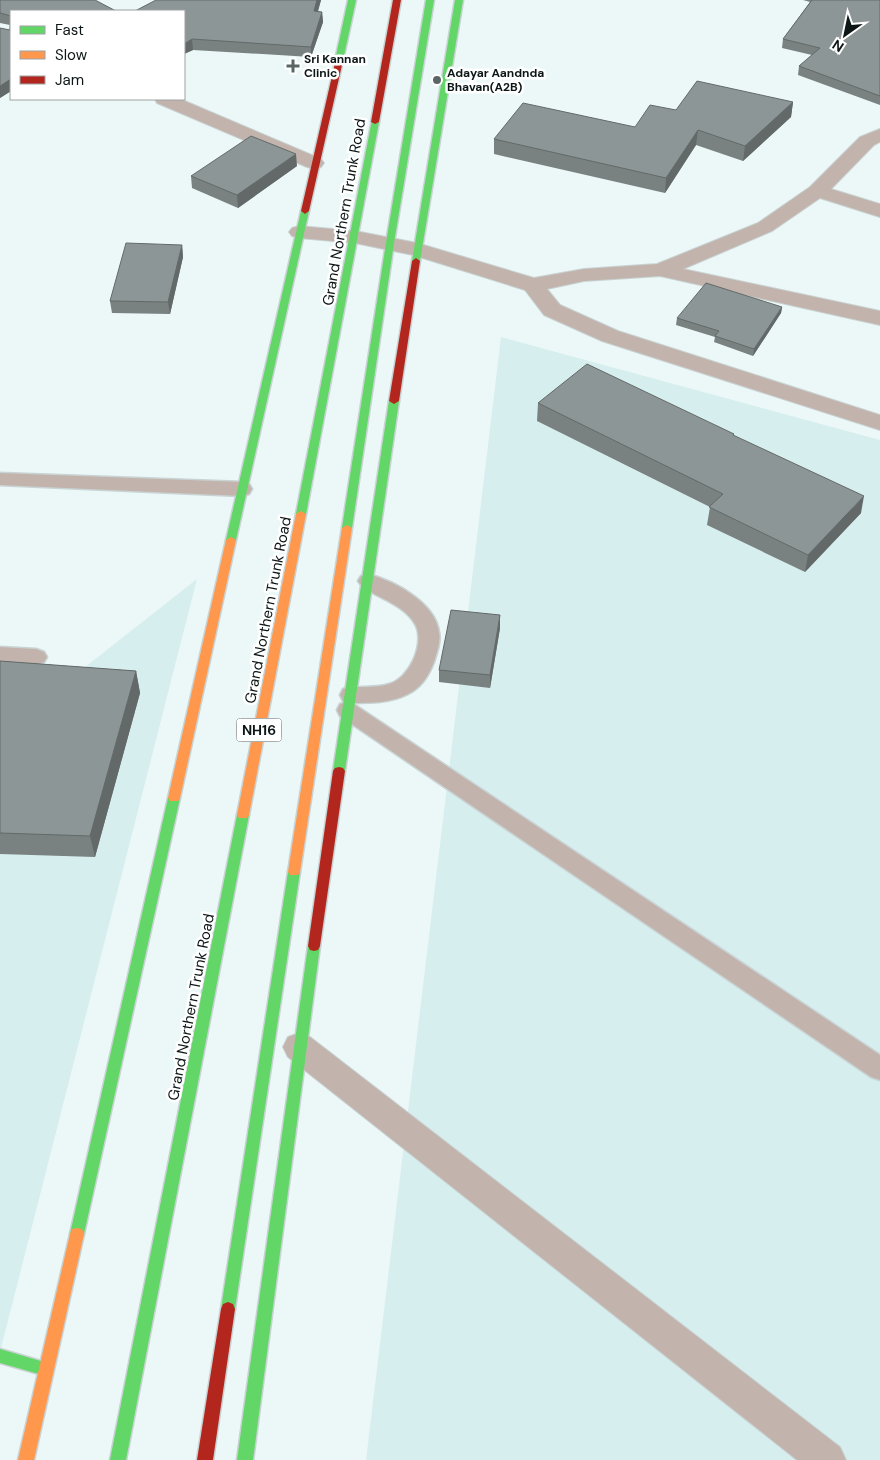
<svg xmlns="http://www.w3.org/2000/svg" width="880" height="1460" font-family="'DM Sans',sans-serif">
  <style>
    .built { fill: #d7eeee }
    .lines { fill: none; stroke-linecap: round; stroke-linejoin: round }
    .lane-casing { stroke: #c9d3d3; stroke-width: 3 }
    .street-casing { stroke: #c9d3d3; stroke-width: 2 }
    .fast-casing { stroke: #c9d3d3; stroke-width: 3 }
    .slow-casing { stroke: #c9d3d3; stroke-width: 3 }
    .jam-casing { stroke: #c9d3d3; stroke-width: 3 }
    .lane { fill: #c2b4ad; fill-rule: evenodd }
    .street { fill: #c2b4ad; fill-rule: evenodd }
    .fast { fill: #63d668; fill-rule: evenodd }
    .slow { fill: #ff974d; fill-rule: evenodd }
    .jam { fill: #b3261e; fill-rule: evenodd }
    .wall { fill: #798181 }
    .shaded-wall { fill: #636969 }
    .building { fill: #8d9696; stroke: #636969 }
    .poi-dot { fill: #5b6565; stroke: #fff; stroke-width: 2 }
    .labels { text-anchor: middle; stroke-width: 5; stroke-linejoin: round; paint-order: stroke }
    .far-poi-label { font-size: 12px; font-weight: bold; fill: #0d1616; stroke: #fff; text-anchor: start }
    .shield { fill: #fff; stroke: #565c5c; stroke-width: 1 }
    .shield-label { font-size: 14px; font-weight: bold; fill: #0d1616 }
    .street-label { font-size: 15px; fill: #0d1616; stroke: #fff }
  </style>
  <rect width="100%" height="100%" fill="#ecf8f8"/>
  <g class="built">
    <polygon points="501,337 880,440 880,1460 366,1460"/>
    <polygon points="197,579 0,1352 0,734"/>
  </g>
  <g class="lines">
    <g class="lane-casing">
      <g id="lane">
        <polygon points="0,473 242,482 249,484 252,489 249,494 242,496 0,485"/>
        <path d="M368,574c26,7 67,28 71,58 2,10 -2,20 -5,30 -5,13 -13,26 -26,32 -17,9 -37,9 -56,9l528,352v25l-9,-3 -531,-361 -3,-6 3,-6 7,-2 -4,-1 -3,-6 3,-6c15,-4 31,0 46,-5 20,-5 37,-41 26,-60 -13,-23 -48,-28 -57,-43l3,-5z"/>
        <polygon points="0,647 36,649 44,652 47,657 44,662 36,665 0,663"/>
      </g>
    </g>
    <g class="street-casing">
      <g id="street">
        <polygon points="155,99 180,99 321,159 324,163 321,167 314,169 307,167 157,103"/>
        <polygon points="880,129 880,142 874,145 831,189 880,204 880,217 820,198 772,231 683,269 880,311 880,325 660,276 584,281 547,289 560,305 618,331 880,415 880,430 602,341 544,315 525,290 413,255 355,243 299,238 292,236 289,232 292,228 299,226 355,231 417,243 534,278 584,269 657,264 758,223 810,187 860,137"/>
        <polygon points="299,1033 310,1037 840,1447 846,1460 797,1460 288,1057 283,1047 288,1037"/>
      </g>
    </g>
    <g class="fast-casing">
      <g id="fast">
        <polygon points="348,0 356,0 342,65 338,67 334,65"/>
        <polygon points="426,0 434,0 394,243 352,528 347,531 342,528 386,243"/>
        <polygon points="455,0 463,0 420,261 416,264 412,261"/>
        <polygon points="372,120 379,122 306,514 301,517 296,514"/>
        <polygon points="305,208 309,211 236,540 231,543 226,540 301,211"/>
        <polygon points="394,398 399,401 345,771 343,774 335,774 333,771 389,401"/>
        <polygon points="174,794 178,795 180,798 84,1234 82,1239 77,1240 72,1239 70,1234 168,798 170,795"/>
        <polygon points="243,810 247,812 249,815 126,1460 110,1460 237,815 239,812"/>
        <polygon points="294,867 298,869 300,872 235,1309 233,1314 228,1316 223,1314 221,1309 288,872 290,869"/>
        <polygon points="314,941 318,942 320,946 253,1460 237,1460 308,946 310,942"/>
        <polygon points="0,1349 51,1364 53,1369 51,1374 46,1376 0,1363"/>
      </g>
    </g>
    <g class="slow-casing">
      <g id="slow">
        <polygon points="301,511 306,514 249,815 247,818 239,818 237,815 296,514"/>
        <polygon points="347,525 352,528 300,872 298,875 290,875 288,872 342,528"/>
        <polygon points="231,537 236,540 180,798 178,801 170,801 168,798 226,540"/>
        <polygon points="77,1228 82,1229 84,1234 34,1460 18,1460 70,1234 72,1229"/>
      </g>
    </g>
    <g class="jam-casing">
      <g id="jam">
        <polygon points="393,0 401,0 379,122 375,124 371,122"/>
        <polygon points="335,63 342,65 309,211 305,214 301,211"/>
        <polygon points="416,258 420,261 399,401 394,404 389,401 412,261"/>
        <polygon points="339,767 343,768 345,771 320,946 318,950 314,951 310,950 308,946 333,771 335,768"/>
        <polygon points="228,1302 233,1304 235,1309 213,1460 197,1460 221,1309 223,1304"/>
      </g>
    </g>
    <use href="#lane" class="lane"/>
    <use href="#street" class="street"/>
    <use href="#fast" class="fast"/>
    <use href="#slow" class="slow"/>
    <use href="#jam" class="jam"/>
  </g>
  <g class="wall">
    <polygon points="0,0 11,11 11,91 0,98 10,25 0,23"/>
    <polygon points="156,0 321,0 318,12 322,12 323,22 311,57 193,50 184,54 184,11"/>
    <polygon points="803,0 880,0 880,105 798,75 799,66 812,55 782,48 783,39 810,2"/>
    <polygon points="793,102 791,117 743,161 696,145 665,193 494,154 494,139 635,127 676,110"/>
    <polygon points="297,166 238,208 192,188 191,176"/>
    <polygon points="182,245 183,257 170,314 112,313 110,301"/>
    <polygon points="782,307 781,313 753,356 714,342 715,337 676,325 677,318"/>
    <polygon points="538,403 734,434 733,435 861,513 805,572 707,525 710,507 537,421"/>
    <polygon points="500,615 500,628 490,688 439,682 439,670"/>
    <polygon points="0,661 136,671 140,693 95,857 0,854"/>
  </g>
  <g class="shaded-wall">
    <polygon points="317,0 321,0 314,22 314,11"/>
    <polygon points="322,12 323,22 311,57 311,47"/>
    <polygon points="192,39 193,50 184,54 184,44"/>
    <polygon points="11,79 11,91 0,98 0,86"/>
    <polygon points="793,102 791,117 743,161 745,146"/>
    <polygon points="698,130 696,145 665,193 666,178"/>
    <polygon points="296,154 297,166 238,208 237,195"/>
    <polygon points="182,245 183,257 170,314 168,302"/>
    <polygon points="782,307 781,313 753,356 754,349"/>
    <polygon points="864,496 861,513 805,572 808,555"/>
    <polygon points="500,615 500,628 490,688 490,675"/>
    <polygon points="136,671 140,693 95,857 90,836"/>
  </g>
  <g class="building">
    <polygon points="0,0 95,0 116,11 11,11 11,79 0,86 0,28 10,30 11,16 0,13"/>
    <polygon points="156,0 317,0 314,11 322,12 311,47 192,39 184,44 184,11 135,11"/>
    <polygon points="812,0 880,0 880,96 799,66 820,48 783,39"/>
    <polygon points="697,81 793,102 745,146 698,130 666,178 494,139 523,103 635,127 650,105 676,110"/>
    <polygon points="251,136 296,154 237,195 191,176"/>
    <polygon points="126,243 182,245 168,302 110,301"/>
    <polygon points="706,283 782,307 754,349 715,336 719,331 677,318"/>
    <polygon points="587,364 734,434 733,435 864,496 808,555 709,507 723,494 538,403"/>
    <polygon points="451,610 500,615 490,675 439,670"/>
    <polygon points="0,661 136,671 90,836 0,833"/>
  </g>
  <g class="poi-dot">
    <path d="M290.5 58.5h5v5h5v5h-5v5h-5v-5h-5v-5h5z"/>
    <circle cx="437" cy="80" r="5"/>
  </g>
  <g class="labels">
    <g class="far-poi-label">
      <text x="304" y="63">Sri Kannan<tspan x="304" dy="14">Clinic</tspan></text>
      <text x="447" y="77">Adayar Aandnda<tspan x="447" dy="14">Bhavan(A2B)</tspan></text>
    </g>
    <rect class="shield" x="236.5" y="718.5" width="45" height="23" rx="4"/>
    <g class="shield-label">
      <text x="259" y="735">NH16</text>
    </g>
    <g class="street-label">
      <text transform="translate(344 212) rotate(-80)" y="5">Grand Northern Trunk Road</text>
      <text transform="translate(268 610) rotate(-79)" y="5">Grand Northern Trunk Road</text>
      <text transform="translate(191 1007) rotate(-79)" y="5">Grand Northern Trunk Road</text>
    </g>
  </g>
  <rect x="10" y="10" width="175" height="90" fill="#ffffff" stroke="#9ea2a2"/>
  <rect x="20" y="26" width="25" height="8" fill="#63d668" stroke="#9ea2a2"/>
  <text x="55" y="35" font-size="15" fill="#0d1616">Fast</text>
  <rect x="20" y="51" width="25" height="8" fill="#ff974d" stroke="#9ea2a2"/>
  <text x="55" y="60" font-size="15" fill="#0d1616">Slow</text>
  <rect x="20" y="76" width="25" height="8" fill="#b3261e" stroke="#9ea2a2"/>
  <text x="55" y="85" font-size="15" fill="#0d1616">Jam</text>
  <g transform="translate(845 35) rotate(213)" stroke="#ffffff" stroke-width="4" paint-order="stroke">
  <path d="M0-4L9 19L0 12L-9 19Z" fill="#0d1616"/>
  <text y="-8" font-size="14" font-weight="bold" text-anchor="middle" fill="#0d1616">N</text>
  </g>
</svg>
